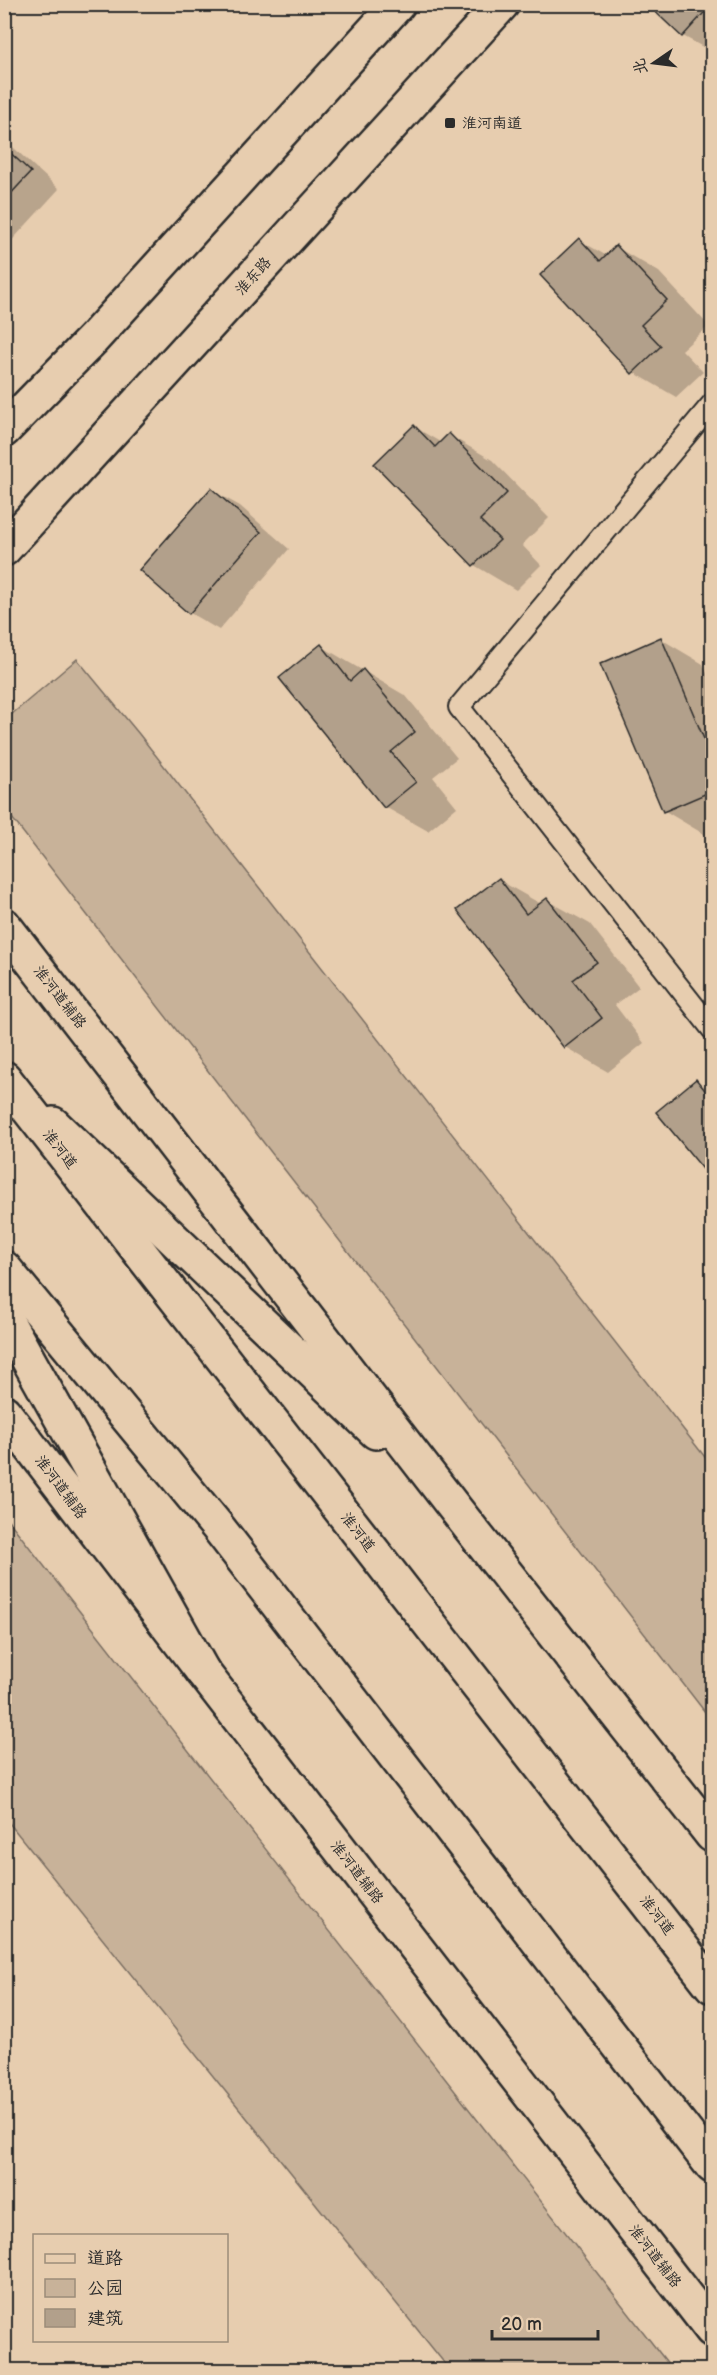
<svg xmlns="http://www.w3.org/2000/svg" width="717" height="2375" font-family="'Balsamiq Sans','LXGW WenKai TC',sans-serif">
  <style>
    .green { fill: #c8b299; stroke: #7a6e62; stroke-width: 1.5 }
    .shadow { fill: #0003 }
    .building { fill: #b2a08b; stroke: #2b2b2b; stroke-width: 1.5 }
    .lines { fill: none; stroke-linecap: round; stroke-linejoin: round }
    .service-casing { stroke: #2b2b2b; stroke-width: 24 }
    .secondary-casing { stroke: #2b2b2b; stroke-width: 38 }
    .primary-casing { stroke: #2b2b2b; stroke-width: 38 }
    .trunk-casing { stroke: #2b2b2b; stroke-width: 38 }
    .service { stroke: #e7cdaf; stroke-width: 20 }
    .secondary { stroke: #e7cdaf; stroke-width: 33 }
    .primary { stroke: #e7cdaf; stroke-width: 33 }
    .trunk { stroke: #e7cdaf; stroke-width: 33 }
    .poi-dot { fill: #2b2b2b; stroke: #e7cdaf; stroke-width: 2 }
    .labels { text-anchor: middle; stroke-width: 6; stroke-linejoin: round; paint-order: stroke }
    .poi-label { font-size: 15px; fill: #2b2b2b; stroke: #e7cdaf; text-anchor: start }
    .street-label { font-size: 15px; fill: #2b2b2b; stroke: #e7cdaf }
  </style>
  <rect width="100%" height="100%" fill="#e7cdaf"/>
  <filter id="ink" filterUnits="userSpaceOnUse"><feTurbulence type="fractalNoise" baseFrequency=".0167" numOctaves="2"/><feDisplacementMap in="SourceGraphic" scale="12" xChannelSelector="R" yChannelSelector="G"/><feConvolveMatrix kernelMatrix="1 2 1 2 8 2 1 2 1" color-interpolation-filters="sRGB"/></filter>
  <g filter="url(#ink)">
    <g class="green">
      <polygon points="77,659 139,734 712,1466 712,1721 5,809 5,720"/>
      <polygon points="5,1516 673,2370 450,2370 5,1818"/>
    </g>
    <g class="shadow">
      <polygon points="649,4 712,4 712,52 683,36"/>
      <polygon points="4,139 59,189 4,249"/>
      <polygon points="579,240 607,256 616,247 659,272 709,326 682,350 703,372 676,397 633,372"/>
      <polygon points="414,427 442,443 449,435 492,460 549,518 522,545 541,565 516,590 474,565"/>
      <polygon points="211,490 240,506 289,549 219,630 190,613"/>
      <polygon points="661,639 703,664 712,685 712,833 707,836 665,811"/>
      <polygon points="321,646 406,696 457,758 433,777 457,807 428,831 385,807"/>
      <polygon points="499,880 541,904 547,900 590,924 639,987 615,1005 644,1043 608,1072 565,1047 459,910"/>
      <polygon points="696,1081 712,1091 712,1178 658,1112"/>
    </g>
    <g class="building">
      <polygon points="647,4 712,4 682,37"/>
      <polygon points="4,147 31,172 4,201"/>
      <polygon points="579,238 600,261 616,245 667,300 641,325 661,346 632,374 540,275"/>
      <polygon points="414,425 435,447 449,433 507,493 480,520 500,540 473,566 374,464"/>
      <polygon points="211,488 261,532 189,614 139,570"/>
      <polygon points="661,637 712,758 712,791 663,812 600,664"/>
      <polygon points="321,644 350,681 363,669 415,732 391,752 416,782 384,808 279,678"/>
      <polygon points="499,878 526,914 547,898 597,962 573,980 602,1018 564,1048 457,910"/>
      <polygon points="696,1079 712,1099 712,1180 656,1112"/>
    </g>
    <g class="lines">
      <g class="service-casing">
        <polyline id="service" points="712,404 459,707 712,1029"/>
      </g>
      <g class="secondary-casing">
        <g id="secondary">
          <polyline points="4,430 93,339 398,4"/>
          <polyline points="4,549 502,4"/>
        </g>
      </g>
      <g class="primary-casing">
        <g id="primary">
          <polyline points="4,925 453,1506 712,1835"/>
          <polyline points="53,1124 376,1432"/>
          <polyline points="4,1412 203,1672 712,2330"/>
        </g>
      </g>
      <g class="trunk-casing">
        <g id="trunk">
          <polyline points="4,1078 712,1986"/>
          <polyline points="4,1268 217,1526 712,2166"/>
          <polyline points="4,1316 203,1672"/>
        </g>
      </g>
      <use href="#service" class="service"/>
      <use href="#secondary" class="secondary"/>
      <use href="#primary" class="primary"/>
      <use href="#trunk" class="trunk"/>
    </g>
  </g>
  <rect class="poi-dot" x="444" y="117" width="12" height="12" rx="3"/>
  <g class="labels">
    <g class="poi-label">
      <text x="462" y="128">淮河南道</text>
    </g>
    <g class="street-label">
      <text transform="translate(253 276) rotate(-48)" y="5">淮东路</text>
      <text transform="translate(60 997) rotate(52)" y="5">淮河道辅路</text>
      <text transform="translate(60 1149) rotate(52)" y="5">淮河道</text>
      <text transform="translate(61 1487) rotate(53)" y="5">淮河道辅路</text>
      <text transform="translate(358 1532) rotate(52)" y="5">淮河道</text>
      <text transform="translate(357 1872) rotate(52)" y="5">淮河道辅路</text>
      <text transform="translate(657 1915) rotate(52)" y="5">淮河道</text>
      <text transform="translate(655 2256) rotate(52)" y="5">淮河道辅路</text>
    </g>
  </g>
  <rect width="717" height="2375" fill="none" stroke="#e7cdaf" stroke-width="24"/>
  <rect x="12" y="12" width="693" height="2351" fill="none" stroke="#2b2b2b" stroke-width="2" filter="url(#ink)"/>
  <rect x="33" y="2234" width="195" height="108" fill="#e7cdaf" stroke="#9c8c7a" stroke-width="1.5"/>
  <rect x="45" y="2254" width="30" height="9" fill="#e7cdaf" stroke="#9c8c7a" stroke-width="1.5"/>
  <text x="87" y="2264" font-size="18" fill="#2b2b2b">道路</text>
  <rect x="45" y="2279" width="30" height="18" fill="#c8b299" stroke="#9c8c7a" stroke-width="1.5"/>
  <text x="87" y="2294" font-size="18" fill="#2b2b2b">公园</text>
  <rect x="45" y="2309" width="30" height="18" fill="#b2a08b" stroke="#9c8c7a" stroke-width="1.5"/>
  <text x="87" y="2324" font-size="18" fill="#2b2b2b">建筑</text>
  <g transform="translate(654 63) rotate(256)" stroke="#e7cdaf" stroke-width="4.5" paint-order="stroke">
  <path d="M0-4.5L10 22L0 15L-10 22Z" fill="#2b2b2b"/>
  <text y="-9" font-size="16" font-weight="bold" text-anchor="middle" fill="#2b2b2b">北</text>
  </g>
  <path d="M492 2330v9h106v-9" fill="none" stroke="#2b2b2b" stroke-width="3"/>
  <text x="501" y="2330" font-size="18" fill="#2b2b2b" stroke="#e7cdaf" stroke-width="4.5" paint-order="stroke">20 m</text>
</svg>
